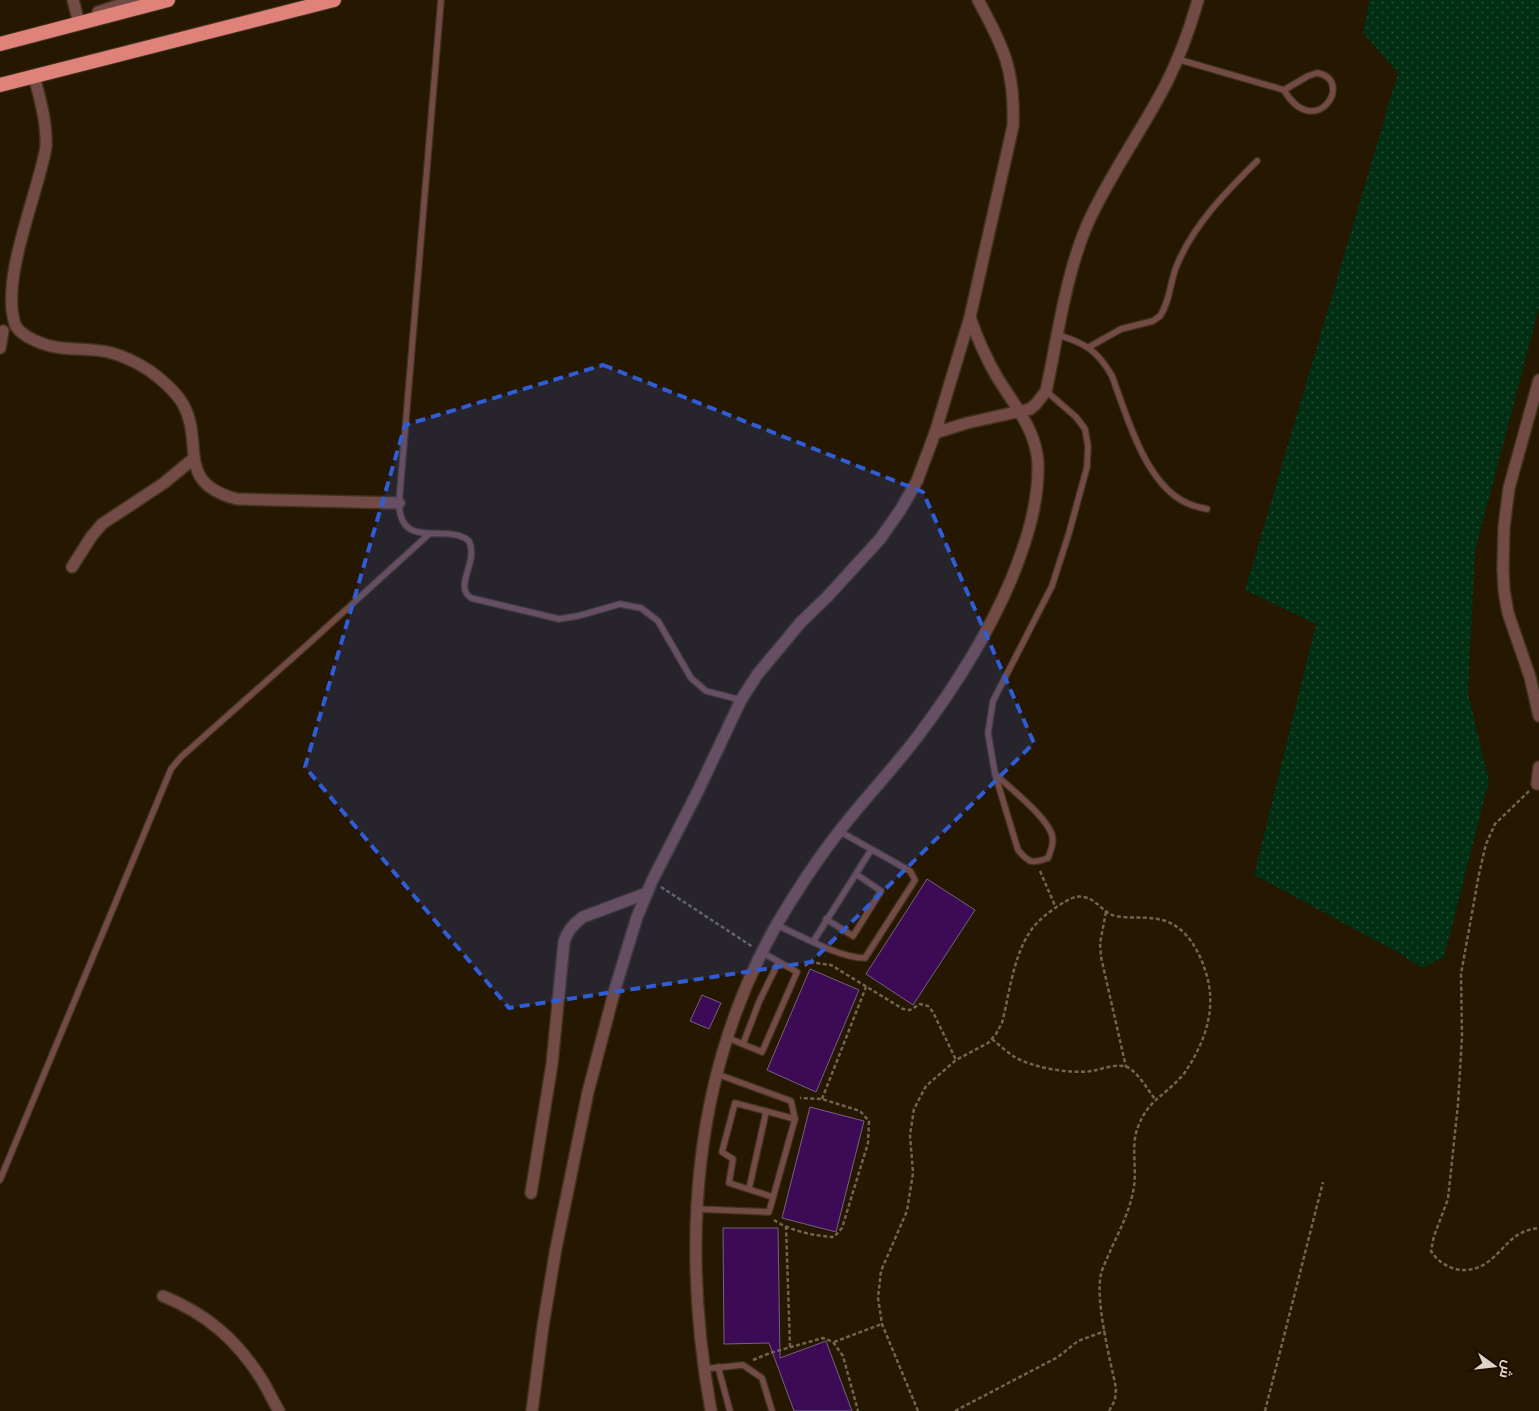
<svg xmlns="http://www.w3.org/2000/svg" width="1539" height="1411" font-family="'Roboto Serif',Cairo,serif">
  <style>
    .green { fill: url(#green-dots) }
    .building { fill: #3d0a55; stroke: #73637e }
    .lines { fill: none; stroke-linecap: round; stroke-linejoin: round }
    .service-casing { stroke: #40321c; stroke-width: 8 }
    .minor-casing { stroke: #40321c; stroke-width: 14 }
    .trunk-casing { stroke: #40321c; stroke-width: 16 }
    .path { stroke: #716450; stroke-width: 2.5; stroke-dasharray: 4 2.5; stroke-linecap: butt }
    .service { stroke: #734b46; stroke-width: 5.5 }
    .minor { stroke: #734b46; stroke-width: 11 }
    .trunk { stroke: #df827a; stroke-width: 14 }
    .marked { fill: #305cd6; fill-opacity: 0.2; stroke: #305cd6; stroke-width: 4; stroke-dasharray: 10 6; stroke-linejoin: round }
  </style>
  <defs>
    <pattern id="green-dots" width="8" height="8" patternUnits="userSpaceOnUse" patternTransform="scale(1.25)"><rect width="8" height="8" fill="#002f13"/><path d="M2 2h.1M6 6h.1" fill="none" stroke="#254c34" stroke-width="1.8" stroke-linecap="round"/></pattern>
  </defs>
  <rect width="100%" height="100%" fill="#261700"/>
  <polygon class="green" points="1370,0 1539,0 1539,308 1475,551 1468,693 1489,781 1444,957 1422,968 1397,952 1254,875 1316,624 1245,590 1398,73 1363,33"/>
  <g class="building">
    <polygon points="927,879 975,910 913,1005 866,974"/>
    <polygon points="810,969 859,990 816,1092 767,1070"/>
    <polygon points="702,995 721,1003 709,1029 690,1021"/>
    <polygon points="810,1107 864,1121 836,1232 782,1218"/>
    <polygon points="723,1228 778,1228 780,1358 826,1341 852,1411 794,1411 769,1343 724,1344"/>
  </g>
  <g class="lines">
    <g class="service-casing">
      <g id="service">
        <path d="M441,0l-42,503c1,49 48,19 70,38 10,21 -16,45 2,57l88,21 19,-3 42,-12 21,4 17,13 33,57 15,13 35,9"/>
        <polyline points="1177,59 1284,90"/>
        <path d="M1317,73c39,7 -2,70 -33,17l24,-14z"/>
        <path d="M1058,335c27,8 40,16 54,41 14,38 30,95 63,120 9,7 20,11 32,13"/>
        <path d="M1089,347l32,-18 32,-8 7,-5c10,-14 10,-35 17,-51 17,-41 49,-73 80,-104"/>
        <path d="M995,774c15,14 52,43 57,61 2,8 -1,15 -4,23 -16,6 -19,5 -30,-8l-23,-76 -7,-41 5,-32 59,-115 17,-53 18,-66 1,-21 -3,-17 -9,-12 -30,-26"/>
        <polyline points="826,919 853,936 881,891 856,874"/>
        <path d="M777,925c24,11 63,33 88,33l50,-78 -5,-9 -71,-40"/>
        <polyline points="813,942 871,850"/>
        <polyline points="728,1038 762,1052 797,972 763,953"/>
        <polyline points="743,1044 759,1002 778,963"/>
        <polyline points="0,1180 171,769 181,757 306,646 428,535"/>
        <polyline points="749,1189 766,1112"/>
        <polyline points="773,1197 729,1183 733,1159 722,1152 735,1103 795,1119"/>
        <polyline points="696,1209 769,1212 795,1119 791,1101 717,1074"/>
        <polyline points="718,1367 730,1411"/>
        <polyline points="703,1369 743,1365 762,1378 772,1411"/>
      </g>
    </g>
    <g class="minor-casing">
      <g id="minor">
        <polyline points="73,0 78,19"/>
        <polyline points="98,12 134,0"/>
        <path d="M34,76c6,23 13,47 12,71 -8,47 -46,132 -31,177 2,6 8,10 13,13 32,18 53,8 84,16 14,4 26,10 38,18 12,9 27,21 34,35 20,39 -9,77 53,93l162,4"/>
        <polyline points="0,348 3,331"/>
        <polyline points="1539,380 1509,488 1504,527 1503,569 1504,590 1508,613 1530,677 1539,716"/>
        <path d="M935,433l32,-10 63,-14 6,-5 10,-13c12,-55 19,-114 41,-166 22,-50 55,-94 80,-143 13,-26 23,-54 31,-82"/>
        <polyline points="72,567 91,537 102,524 164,483 193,459"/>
        <polyline points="1537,784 1539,767"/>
        <path d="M531,1193l21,-129 12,-122c3,-11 9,-18 19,-25l64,-24"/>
        <path d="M163,1296c44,18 74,44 99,84 6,10 11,21 17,31"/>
        <path d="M532,1411l11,-85 13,-78 32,-156 27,-103 22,-72 15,-36 46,-90 43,-91 16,-25 44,-53 26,-25 53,-58 21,-30 16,-28 18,-48 35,-116 43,-191c2,-55 -9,-79 -35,-126"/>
        <path d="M711,1411c-30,-166 -19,-338 66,-487 19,-32 41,-66 64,-95 25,-32 53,-61 77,-93 37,-49 69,-100 93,-156 15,-37 28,-76 27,-117 -2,-34 -24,-58 -41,-86 -11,-19 -20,-39 -27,-60"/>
      </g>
    </g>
    <g class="trunk-casing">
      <g id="trunk">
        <polyline points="0,44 168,0"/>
        <polyline points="0,85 334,0"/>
      </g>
    </g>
    <g class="path">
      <path d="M1529,791l-34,33 -9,20 -7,30 -18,100 1,63 -4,67 -10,95 -14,37 -3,15c11,18 35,25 54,13 21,-14 25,-33 54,-36"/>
      <polyline points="1040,871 1056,908"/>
      <polyline points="661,887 753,947"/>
      <polyline points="1106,912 1100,943 1101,957 1126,1067"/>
      <polyline points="805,966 809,962 831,965 903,1009 910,1010 920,1004 928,1006 933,1012 956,1060"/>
      <path d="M992,1039c7,6 14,12 21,17 19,12 57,18 79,15 11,-2 24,-8 35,-4 11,5 20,22 28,32"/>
      <polyline points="822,1099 866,987"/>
      <path d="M774,1220c16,11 41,16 60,17l8,-9 26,-85 1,-22 -9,-10 -38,-12 -22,-1"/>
      <polyline points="786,1226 790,1347"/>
      <polyline points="834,1342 882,1324"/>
      <polyline points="753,1360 770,1353 823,1338 833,1342 843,1356 858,1411"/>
      <path d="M918,1411l-36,-87 -4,-26 3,-27 26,-60 6,-38 -3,-38 4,-26 12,-23 30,-26 32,-17 8,-9 6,-11c8,-31 12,-76 35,-100 7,-8 28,-23 38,-26 5,-1 11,0 15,2 10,5 15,15 26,17 15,3 31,0 46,4 28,7 42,40 47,65 5,29 -5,57 -20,81 -3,4 -5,9 -9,12 -17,19 -32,22 -42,49 -8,20 0,44 -5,65 -4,20 -13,38 -22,57 -3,8 -8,17 -10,25 -6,27 9,85 15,114l-1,12 -6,11"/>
      <polyline points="955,1411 1058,1357 1078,1341 1105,1331"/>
      <polyline points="1265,1411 1323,1182"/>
    </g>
    <use href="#service" class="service"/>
    <use href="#minor" class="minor"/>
    <use href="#trunk" class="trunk"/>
  </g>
  <path class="marked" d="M603,365l320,127 111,251 -223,219 -302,46 -204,-241 100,-342z"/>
  <g transform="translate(1494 1366) rotate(105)" stroke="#1d0e00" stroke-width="4" paint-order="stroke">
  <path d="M0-4L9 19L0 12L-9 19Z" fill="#dfd5c6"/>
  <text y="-8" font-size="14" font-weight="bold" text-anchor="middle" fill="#dfd5c6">ش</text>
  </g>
</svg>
